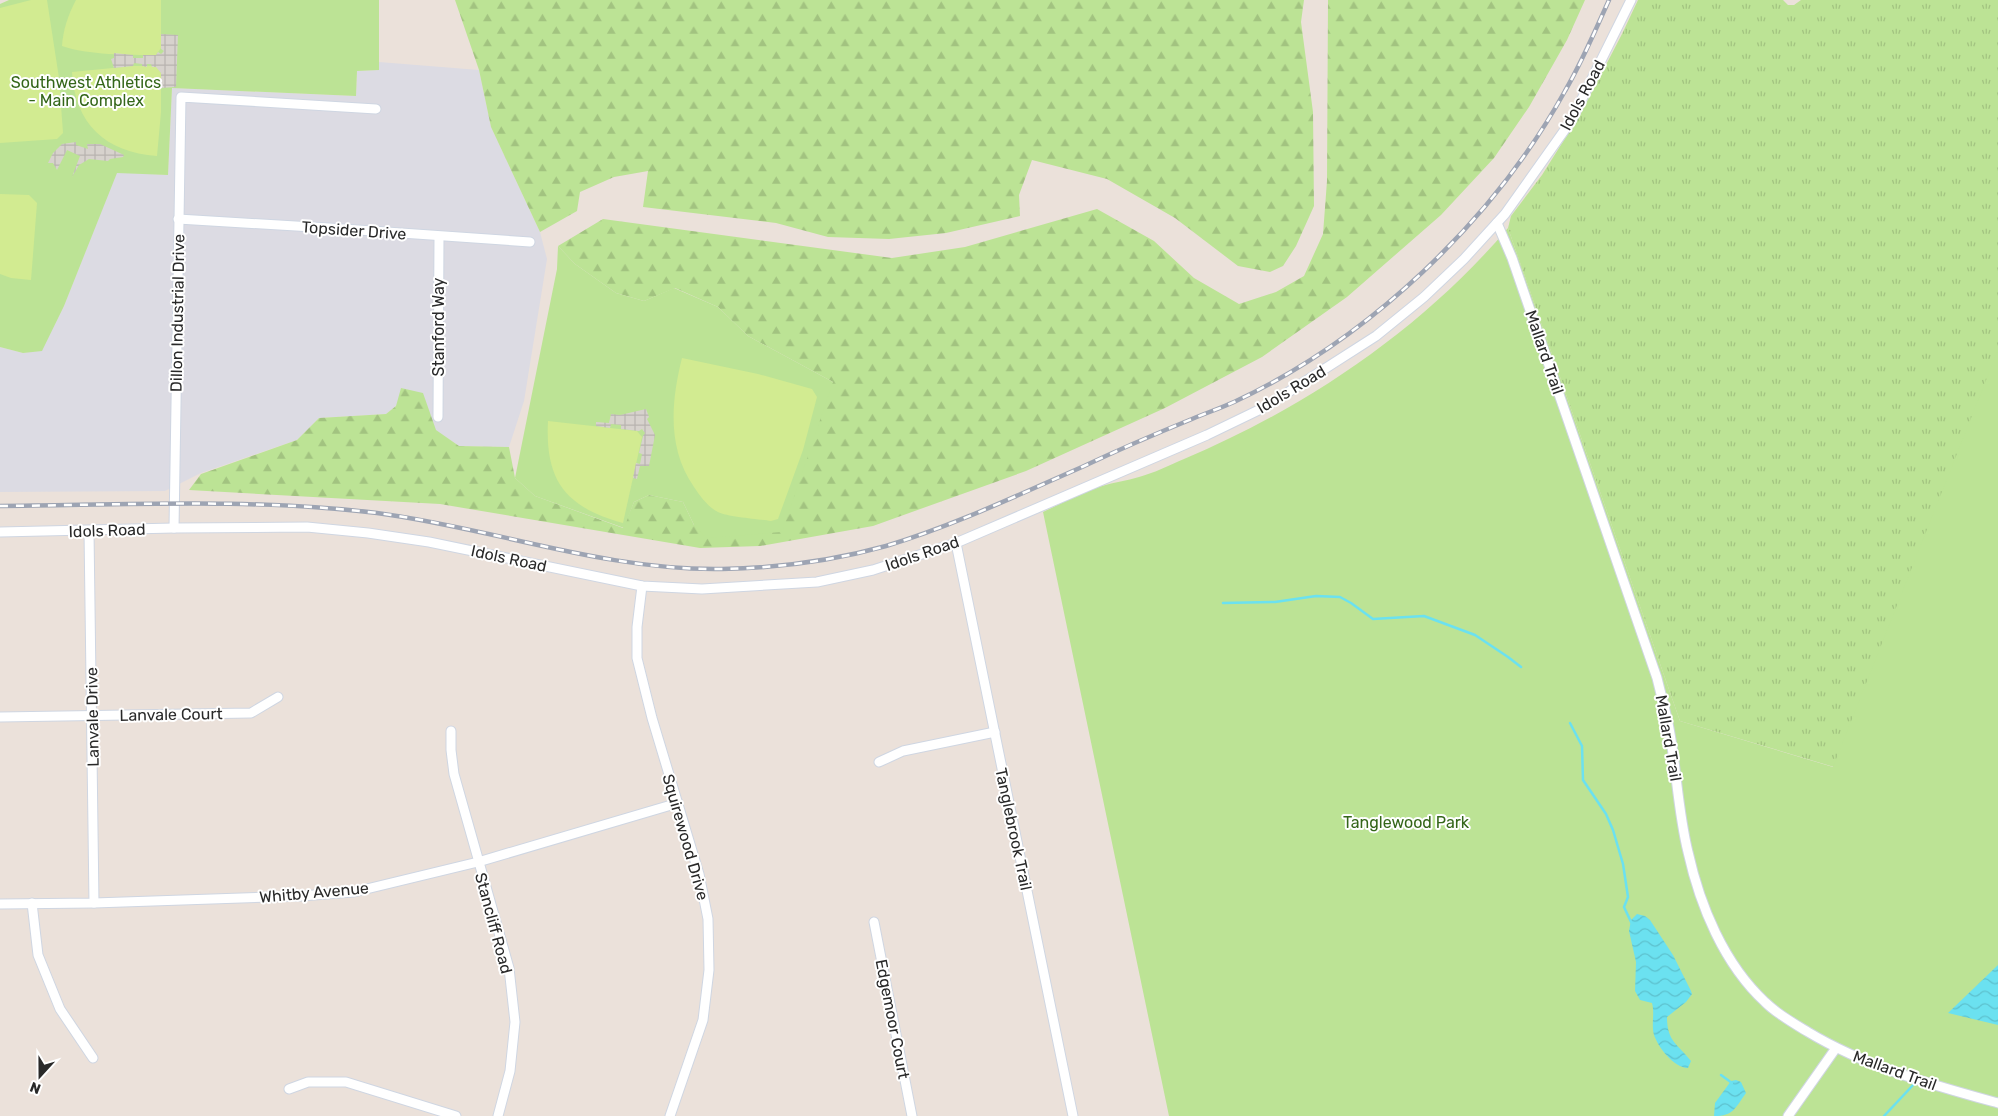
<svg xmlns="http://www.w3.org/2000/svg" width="1998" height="1116" font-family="Rubik,sans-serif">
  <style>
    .industrial { fill: #dcdbe3 }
    .grass { fill: url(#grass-tufts) }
    .forest { fill: url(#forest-firs) }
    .park { fill: #bce395 }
    .pitch { fill: #d2eb91 }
    .plaza { fill: url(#plaza-grid) }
    .water { fill: url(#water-waves) }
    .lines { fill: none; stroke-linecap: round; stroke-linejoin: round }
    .stream { stroke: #6be1f0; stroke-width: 2.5 }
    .minor-casing { stroke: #cfd6e2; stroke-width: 11 }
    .minor { stroke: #fff; stroke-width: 9 }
    .rail-casing { stroke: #9da4b3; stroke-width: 4.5 }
    .rail { stroke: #fff; stroke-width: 2.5; stroke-dasharray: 8; stroke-linecap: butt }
    .labels { text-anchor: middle; stroke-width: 4; stroke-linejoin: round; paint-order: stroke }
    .park-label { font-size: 16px; fill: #346619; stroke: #fff }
    .street-label { font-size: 16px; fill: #292929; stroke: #fff }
  </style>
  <defs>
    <pattern id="grass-tufts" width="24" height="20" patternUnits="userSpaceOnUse" patternTransform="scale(1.25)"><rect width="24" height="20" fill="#bce395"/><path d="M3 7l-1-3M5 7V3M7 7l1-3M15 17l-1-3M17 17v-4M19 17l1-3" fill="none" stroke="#a2c380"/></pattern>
    <pattern id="forest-firs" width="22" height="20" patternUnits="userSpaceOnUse" patternTransform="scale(1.25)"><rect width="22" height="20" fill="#bce395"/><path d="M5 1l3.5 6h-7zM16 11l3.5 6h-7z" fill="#a2c380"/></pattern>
    <pattern id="plaza-grid" width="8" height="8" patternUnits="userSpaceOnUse" patternTransform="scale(1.25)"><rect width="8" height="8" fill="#d7d2cd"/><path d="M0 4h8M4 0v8" fill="none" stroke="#b9b4b0"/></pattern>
    <pattern id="water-waves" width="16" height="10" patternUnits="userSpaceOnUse" patternTransform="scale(1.25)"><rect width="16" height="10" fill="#6be1f0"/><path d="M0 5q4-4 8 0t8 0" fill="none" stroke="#5dc1ce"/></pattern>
  </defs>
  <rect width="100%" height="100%" fill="#ebe1da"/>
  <polygon class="industrial" points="379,62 479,70 491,127 540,232 547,259 524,401 509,447 459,446 435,430 423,394 396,406 386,414 319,418 297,440 201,473 165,491 0,492 0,347 23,353 42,350 64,306 117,172 168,175 172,88 356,96 357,71 379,70"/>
  <polygon class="grass" points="1638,0 1783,0 1788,5 1794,5 1801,0 1998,0 1998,353 1834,767 1680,721 1508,228 1511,216 1542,175 1581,113 1622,34"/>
  <g class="forest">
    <polygon points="455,0 1304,0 1301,22 1313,112 1314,206 1296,246 1283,266 1270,272 1238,266 1175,218 1107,179 1032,160 1019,195 1020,216 946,233 889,239 828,237 776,223 643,207 648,171 614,177 580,192 577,211 540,232 491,127 479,70"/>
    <polygon points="1328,0 1585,0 1567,40 1529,107 1494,158 1441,215 1347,297 1262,357 1165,408 1026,471 873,526 760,546 700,548 440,504 189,490 201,474 297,440 319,418 386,414 396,406 401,388 423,393 436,430 459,446 509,447 515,478 535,496 623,528 634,502 649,495 683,502 694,525 833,382 748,336 718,307 675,288 644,301 616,293 575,264 558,246 603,219 892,258 965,247 1097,209 1154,241 1194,278 1239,304 1276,292 1304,276 1323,234 1327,181"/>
  </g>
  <g class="park">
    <polygon points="9,0 379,0 379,70 357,71 356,96 172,88 168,175 117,173 64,306 42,351 23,353 0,347 0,4"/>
    <path d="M1508,228l172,493 153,46 165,-417v766h-829l-126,-604c19,-9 39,-20 59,-26 12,-4 25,-5 37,-9 15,-4 31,-12 45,-18 123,-52 237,-129 324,-231z"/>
    <polygon points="558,246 575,264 616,293 644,301 674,288 718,307 748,336 833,382 782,532 706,538 694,525 683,502 649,495 634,502 624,528 535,496 515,478 557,269"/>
  </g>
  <g class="pitch">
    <polygon points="31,0 47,0 59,78 63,133 57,139 0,143 0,8"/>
    <path d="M76,0h85v48l-5,7c-26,0 -69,0 -94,-9 1,-16 6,-31 14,-46z"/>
    <path d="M133,66h23l5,7v39l-4,44c-52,-4 -82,-32 -85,-84z"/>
    <polygon points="0,194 29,195 37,203 31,280 11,278 0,274"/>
    <path d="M682,358l76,16 54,15 5,8 -14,53 -25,69 -7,2c-13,-2 -43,-4 -53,-9 -10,-5 -18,-16 -24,-25 -27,-39 -23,-85 -12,-129z"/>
    <path d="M548,421l89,10 5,6 -19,86c-58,-16 -78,-42 -75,-102z"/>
  </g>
  <g class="plaza">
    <polygon points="161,34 178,35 176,87 161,88 161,73 156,67 152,67 151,64 147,64 147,67 142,66 142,64 134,63 133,66 114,68 111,59 114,58 114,53 133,55 133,58 143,58 143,55 156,55 158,52 161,54 164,51 161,49"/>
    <polygon points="76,142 76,145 88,149 87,144 100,144 124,155 123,157 110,159 108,161 89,159 79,165 72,177 80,156 67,150 57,170 53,163 48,163 53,153 62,144"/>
    <polygon points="646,409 649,417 647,419 655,435 649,466 640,466 637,479 633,478 636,463 640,464 642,454 639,453 643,436 645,433 642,429 639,431 621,429 621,425 611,424 610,428 596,426 596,422 609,423 611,414 620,415"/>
  </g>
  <g class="water">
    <path d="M1637,914l8,2 5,4 23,35 18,36 1,3 -6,8 -19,15c0,25 11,27 24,44l-3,7c-14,0 -30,-21 -34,-33 -3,-11 1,-21 -2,-32l-12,-3 -5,-9 1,-29 -7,-31 2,-11z"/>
    <polygon points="1998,965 1998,1025 1948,1013"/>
    <path d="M1736,1080l5,2 5,11c-11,15 -12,23 -32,23l1,-13 16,-22z"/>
  </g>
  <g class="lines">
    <g class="stream">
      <polyline points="1223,603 1275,602 1316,596 1340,597 1351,603 1373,619 1424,616 1475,635 1508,657 1521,667"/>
      <polyline points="1570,723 1582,746 1583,780 1606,814 1613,830 1623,864 1628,897 1624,907 1632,924"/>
      <polyline points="1721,1075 1732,1083"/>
      <polyline points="1884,1116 1914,1084"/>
    </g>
    <g class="minor-casing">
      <g id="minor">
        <polyline points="178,219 329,228 530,242"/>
        <path d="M1497,223l15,35 145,420c5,21 11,41 14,62 6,38 8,76 17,112 12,54 36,112 77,150 12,12 28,21 43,30 58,35 125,53 190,71"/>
        <polyline points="438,417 439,237"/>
        <polyline points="174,528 181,97 376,109"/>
        <polyline points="89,531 94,903"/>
        <polyline points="0,532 174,528 307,527 368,533 429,542 642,586 702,589 817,582 873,570 956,543 1207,435 1265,407 1376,336 1424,297 1464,259 1505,214 1571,121 1631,0"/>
        <polyline points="956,543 1073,1116"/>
        <polyline points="642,586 637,627 637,658 652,718 699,874 708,919 709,970 703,1020 670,1116"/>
        <polyline points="0,717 251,713 278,697"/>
        <polyline points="451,731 451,750 454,774 509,968 515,1022 510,1071 498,1116"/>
        <polyline points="879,762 903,751 995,732"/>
        <polyline points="32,903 38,955 60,1009 93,1058"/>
        <polyline points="0,904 94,903 301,896 354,892 478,862 678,803"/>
        <polyline points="874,922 912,1116"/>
        <polyline points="289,1089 308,1082 346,1082 456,1116"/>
        <polyline points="1788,1116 1836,1048"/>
      </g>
    </g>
    <use href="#minor" class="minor"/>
    <g class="rail-casing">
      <path id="rail" d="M0,506c125,-1 253,-8 377,7 115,15 228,58 345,56 55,-1 110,-8 164,-23 67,-20 132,-51 196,-79 36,-17 73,-33 110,-48 14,-6 29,-11 42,-17 135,-63 259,-181 331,-311 17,-29 30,-60 44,-91"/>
    </g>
    <use href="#rail" class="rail"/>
  </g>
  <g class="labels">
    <g class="park-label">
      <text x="86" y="88">Southwest Athletics<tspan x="86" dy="18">- Main Complex</tspan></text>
      <text x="1406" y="828">Tanglewood Park</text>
    </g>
    <g class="street-label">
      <text transform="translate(1582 95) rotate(-62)" y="6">Idols Road</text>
      <text transform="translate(354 230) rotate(4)" y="6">Topsider Drive</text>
      <text transform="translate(177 313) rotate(-89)" y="6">Dillon Industrial Drive</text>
      <text transform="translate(438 327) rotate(-90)" y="6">Stanford Way</text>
      <text transform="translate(1545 352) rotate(71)" y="6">Mallard Trail</text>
      <text transform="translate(1291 389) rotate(-31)" y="6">Idols Road</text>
      <text transform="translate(107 530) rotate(-2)" y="6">Idols Road</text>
      <text transform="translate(922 553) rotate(-19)" y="6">Idols Road</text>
      <text transform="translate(509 558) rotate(12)" y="6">Idols Road</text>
      <text transform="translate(171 714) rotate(-1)" y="6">Lanvale Court</text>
      <text transform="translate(92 717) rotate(-91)" y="6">Lanvale Drive</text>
      <text transform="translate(1669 738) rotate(80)" y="6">Mallard Trail</text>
      <text transform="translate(1014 829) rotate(78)" y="6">Tanglebrook Trail</text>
      <text transform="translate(686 837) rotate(74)" y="6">Squirewood Drive</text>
      <text transform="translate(314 892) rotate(-5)" y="6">Whitby Avenue</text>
      <text transform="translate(494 923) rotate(75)" y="6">Stancliff Road</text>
      <text transform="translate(893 1019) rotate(79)" y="6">Edgemoor Court</text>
      <text transform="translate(1895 1070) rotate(20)" y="6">Mallard Trail</text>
    </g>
  </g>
  <g transform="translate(40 1076) rotate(201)" stroke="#ffffff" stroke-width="4" paint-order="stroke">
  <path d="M0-4L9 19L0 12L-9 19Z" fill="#292929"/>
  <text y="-8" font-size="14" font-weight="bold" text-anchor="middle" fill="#292929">N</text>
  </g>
</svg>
